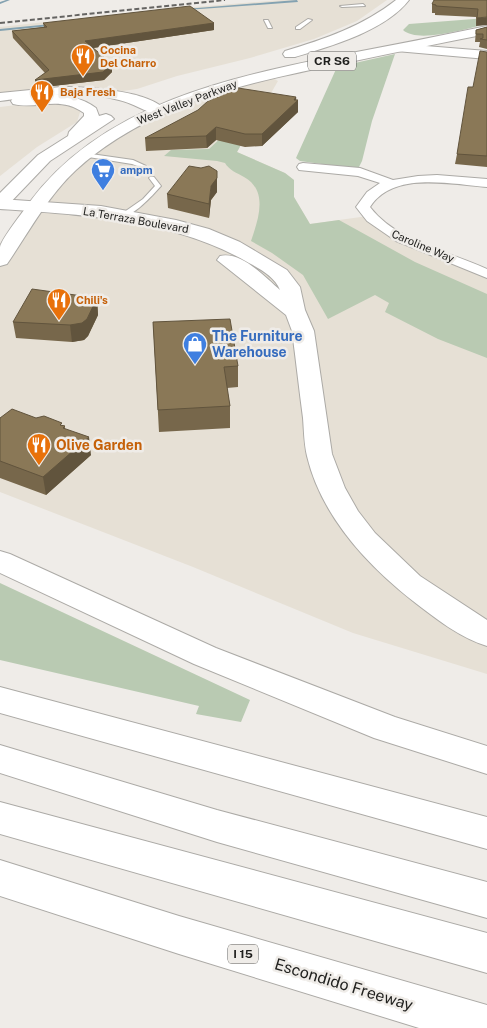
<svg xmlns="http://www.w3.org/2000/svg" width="487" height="1028" font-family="'Public Sans',sans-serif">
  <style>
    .built { fill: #e6e0d5 }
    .green { fill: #b9cab2 }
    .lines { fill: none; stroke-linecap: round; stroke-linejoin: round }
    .stream { fill: #84a2b1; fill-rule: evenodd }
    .lane-casing { stroke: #acaaa6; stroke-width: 2 }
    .street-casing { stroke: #acaaa6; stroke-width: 2 }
    .secondary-casing { stroke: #acaaa6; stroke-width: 2 }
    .primary-casing { stroke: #acaaa6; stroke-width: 2 }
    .highway-casing { stroke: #acaaa6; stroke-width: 2 }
    .lane { fill: #fff; fill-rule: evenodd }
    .street { fill: #fff; fill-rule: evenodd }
    .secondary { fill: #fff; fill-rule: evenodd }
    .primary { fill: #fff; fill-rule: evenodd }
    .highway { fill: #fff; fill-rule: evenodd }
    .rail { stroke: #656462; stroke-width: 2; stroke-dasharray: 5 2.5; stroke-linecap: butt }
    .wall { fill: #77674b }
    .shaded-wall { fill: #61543d }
    .building { fill: #8a7857; stroke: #61543d }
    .labels { text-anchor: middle; stroke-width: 5; stroke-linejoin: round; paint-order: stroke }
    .far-food-label { font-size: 11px; font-weight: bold; fill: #c56008; stroke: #efece8; text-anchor: start }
    .far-street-label { font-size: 11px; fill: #1f1f1d; stroke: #efece8 }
    .far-shop-label { font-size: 11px; font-weight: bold; fill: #366cbe; stroke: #efece8; text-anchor: start }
    .shield { fill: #efece8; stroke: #5d5c5a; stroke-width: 1 }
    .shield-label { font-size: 12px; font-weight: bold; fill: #1f1f1d }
    .shop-label { font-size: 14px; font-weight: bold; fill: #366cbe; stroke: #efece8; text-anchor: start }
    .food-label { font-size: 14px; font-weight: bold; fill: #c56008; stroke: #efece8; text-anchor: start }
    .near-street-label { font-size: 16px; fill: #1f1f1d; stroke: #efece8 }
  </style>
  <rect width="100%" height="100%" fill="#efece8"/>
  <g class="built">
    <polygon points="282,0 387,0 357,21 314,39 250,58 177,76 137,89 123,91 67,87 0,93 0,27 145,11"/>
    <polygon points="265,74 278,81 237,152 285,173 294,180 294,197 310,224 368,216 378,226 487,274 487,674 353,633 193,567 0,492 0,260 46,192 129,125"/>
    <polygon points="41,102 65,103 81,109 77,122 37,147 0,176 0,107"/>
  </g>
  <g class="green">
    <path d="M487,18v6c-19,4 -69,20 -84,6l6,-6z"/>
    <polygon points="395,54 372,121 362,161 358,169 300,161 296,158 337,67"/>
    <path d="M239,121l15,1 -17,30 48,21 9,7v17l16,27 29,-4 76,42 72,32v64l-49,-19 -53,-27 4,-9 -14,-8 -47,24 -25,-44 -31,-22 -21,-12c7,-21 18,-50 -7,-64 -7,-4 -15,-7 -19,-14l-8,-2 -53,-5 7,-6 38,-1z"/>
    <polygon points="0,583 250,700 241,722 196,714 199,706 0,660"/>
  </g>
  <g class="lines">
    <g class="stream">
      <polygon points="6,0 10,0 0,4 0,2"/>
      <polygon points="297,0 298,2 186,10 185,9"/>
      <polygon points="51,24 50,26 0,31 0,29"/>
    </g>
    <g class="lane-casing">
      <g id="lane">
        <polygon points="363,4 365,6 342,7 340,6"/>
        <polygon points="308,19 312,20 300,29 296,29 296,27"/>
        <polygon points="264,20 268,20 272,28 268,28"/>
        <polygon points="84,153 133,160 146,166 143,168 132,164 82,156 82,154"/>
        <path d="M150,177h4l7,9 -1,1c-8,9 -28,31 -40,30v-2l23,-16 12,-13 -6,-8z"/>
      </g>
    </g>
    <g class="street-casing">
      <path id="street" d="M303,163l57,5 33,12 25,-4 19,-1 50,4v8c-37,-3 -94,-16 -117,20 27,35 78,44 117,62v9l-91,-37 -29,-20 -11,-14 11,-15 13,-9 -22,-7 -59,-6 -2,-3 2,-3z"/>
    </g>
    <g class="secondary-casing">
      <g id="secondary">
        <polygon points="401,44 487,51 487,59 396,51 394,48"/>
        <path d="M61,87c24,0 90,3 105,24l-2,3 -5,1c-14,-3 -26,-12 -40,-15 -38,-10 -80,-4 -119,1v-8z"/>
        <path d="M0,199l101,7 75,14 33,9 31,13 47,28 13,17 5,23 9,21 18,123 13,34 13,23 17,22 45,43 67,44v26c-27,-8 -52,-28 -74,-45 -47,-37 -92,-86 -106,-145 -3,-13 -3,-25 -4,-38 -4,-29 -7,-58 -11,-87l-6,-16 -69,-55 3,-4c21,-5 45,21 60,34 -5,-13 -20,-21 -31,-27 -76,-44 -163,-48 -249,-54z"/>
      </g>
    </g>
    <g class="primary-casing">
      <g id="primary">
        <path d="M396,0h13c-24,31 -78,46 -114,57h-10l-2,-3 2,-3c40,-12 78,-25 111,-51z"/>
        <path d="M487,26v8c-46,9 -91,18 -137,28 -96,19 -199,40 -274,108 -29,27 -47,62 -69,94l-7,2c0,-6 0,-13 0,-19 2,-9 23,-35 29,-44 74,-100 202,-126 317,-149 47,-9 94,-18 141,-28z"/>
        <path d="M47,94c18,1 34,3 49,14l3,8 7,-2 5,2 3,3 -64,42 -44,46 -6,1v-15l38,-38 30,-19 1,-4 15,-16v-3c-25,-18 -46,-3 -71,-9l-2,-3 2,-3z"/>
      </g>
    </g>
    <g class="highway-casing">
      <g id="highway">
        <polygon points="0,551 10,554 216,648 395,717 487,746 487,774 374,738 194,664 0,573"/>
        <polygon points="0,687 487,817 487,849 0,713"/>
        <polygon points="0,745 217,810 487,882 487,918 217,842 0,773"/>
        <polygon points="0,802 487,933 487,973 0,834"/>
        <polygon points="0,860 179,916 487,1005 487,1028 419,1028 179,954 0,896"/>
      </g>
    </g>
    <use href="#lane" class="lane"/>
    <use href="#street" class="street"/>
    <use href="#secondary" class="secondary"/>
    <use href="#primary" class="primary"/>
    <use href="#highway" class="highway"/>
    <polyline class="rail" points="0,23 225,0"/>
  </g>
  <g class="wall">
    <polygon points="487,0 476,26 476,17 435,15 435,13 432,13 432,4"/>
    <polygon points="43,23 214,23 214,30 93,48 112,72 104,80 36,88 45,73 13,38 12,31 44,27"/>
    <polygon points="487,27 487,49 479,47 480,42 475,42 476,30"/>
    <polygon points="487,52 487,167 455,164 457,154 473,87"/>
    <polygon points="296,97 298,112 262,146 245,147 216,140 207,148 146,151 145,138"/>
    <polygon points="217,192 211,200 209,218 168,208 167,194"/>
    <polygon points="97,298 98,315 88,336 84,340 72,342 16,338 13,322"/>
    <polygon points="153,322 238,366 238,387 227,388 230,406 230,428 159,432"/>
    <polygon points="0,418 36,418 65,426 65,429 91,455 46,495 0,478"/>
  </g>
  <g class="shaded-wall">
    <polygon points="487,17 487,25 476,26 477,18"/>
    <polygon points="214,23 214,30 86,49 85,41"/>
    <polygon points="112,64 112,72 104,80 36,88 35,80"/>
    <polygon points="296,97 296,102 298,100 298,112 262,146 262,134"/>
    <polygon points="216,127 216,140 207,148 206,136"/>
    <polygon points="217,171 217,192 211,200 209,218 209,204 211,186"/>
    <polygon points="97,298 98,315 88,336 84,340 72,342 70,325"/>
    <polygon points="89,437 91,455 46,495 43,477"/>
  </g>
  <g class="building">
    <polygon points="434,0 487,0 487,17 477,18 478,9 436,6 436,5 432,4"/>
    <polygon points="190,6 214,23 85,41 112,64 103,72 35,80 49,70 12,31 47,27 43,23"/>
    <polygon points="487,27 487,40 480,39 483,38 483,34 476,34 476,30"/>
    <polygon points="480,51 487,52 487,156 457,154 468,87 473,87"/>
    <polygon points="238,88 296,97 294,100 298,100 262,134 245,134 216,127 206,136 145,138 198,110 208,101"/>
    <polygon points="189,166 201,168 209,166 217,171 217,178 211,186 209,204 167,194"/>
    <polygon points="32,289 97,298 87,319 82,323 70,325 13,322"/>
    <polygon points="230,319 238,366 224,367 230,406 158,410 153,322"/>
    <polygon points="12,409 36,418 44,416 62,423 60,425 65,426 63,428 89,437 43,477 0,461 0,418"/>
  </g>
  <defs>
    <g id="restaurant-pin" transform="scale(1.25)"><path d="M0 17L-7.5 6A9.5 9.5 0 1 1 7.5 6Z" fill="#e8710a" stroke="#efece8"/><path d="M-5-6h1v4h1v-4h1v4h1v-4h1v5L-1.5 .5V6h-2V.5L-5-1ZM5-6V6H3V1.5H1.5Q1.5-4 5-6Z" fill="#fff"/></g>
    <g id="supermarket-pin" transform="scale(1.25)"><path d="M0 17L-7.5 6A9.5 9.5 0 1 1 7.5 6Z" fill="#3f7fe0" stroke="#efece8"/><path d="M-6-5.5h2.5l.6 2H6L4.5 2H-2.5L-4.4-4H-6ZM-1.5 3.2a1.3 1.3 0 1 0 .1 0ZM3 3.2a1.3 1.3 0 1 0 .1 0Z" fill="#fff"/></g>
    <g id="shop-pin" transform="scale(1.25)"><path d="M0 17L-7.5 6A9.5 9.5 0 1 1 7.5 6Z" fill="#3f7fe0" stroke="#efece8"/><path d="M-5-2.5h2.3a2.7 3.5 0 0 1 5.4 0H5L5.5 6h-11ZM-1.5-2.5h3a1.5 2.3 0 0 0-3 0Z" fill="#fff"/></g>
  </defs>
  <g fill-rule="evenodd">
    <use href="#restaurant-pin" x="83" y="56"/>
    <use href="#restaurant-pin" x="42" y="92"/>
    <use href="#supermarket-pin" x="103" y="170"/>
    <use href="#restaurant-pin" x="59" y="300"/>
    <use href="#shop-pin" x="195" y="344"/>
    <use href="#restaurant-pin" x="39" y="445"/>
  </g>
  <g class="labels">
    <g class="far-food-label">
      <text x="100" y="54">Cocina<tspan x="100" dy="13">Del Charro</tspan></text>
      <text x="60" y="96">Baja Fresh</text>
      <text x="76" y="304">Chili's</text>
    </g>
    <g class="far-street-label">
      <text transform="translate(187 102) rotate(-21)" y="4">West Valley Parkway</text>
      <text transform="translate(136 220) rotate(10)" y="4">La Terraza Boulevard</text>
      <text transform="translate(423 246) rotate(23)" y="4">Caroline Way</text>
    </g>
    <g class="far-shop-label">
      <text x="120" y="174">ampm</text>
    </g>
    <g class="shield">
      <rect x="308" y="51.5" width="48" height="19" rx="4"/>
      <rect x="228" y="944.5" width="30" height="19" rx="4"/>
    </g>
    <g class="shield-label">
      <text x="332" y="65">CR S6</text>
      <text x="243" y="958">I 15</text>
    </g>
    <g class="shop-label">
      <text x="212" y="341">The Furniture<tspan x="212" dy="16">Warehouse</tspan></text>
    </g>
    <g class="food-label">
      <text x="56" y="450">Olive Garden</text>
    </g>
    <g class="near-street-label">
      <text transform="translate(344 984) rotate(17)" y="6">Escondido Freeway</text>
    </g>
  </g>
</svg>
